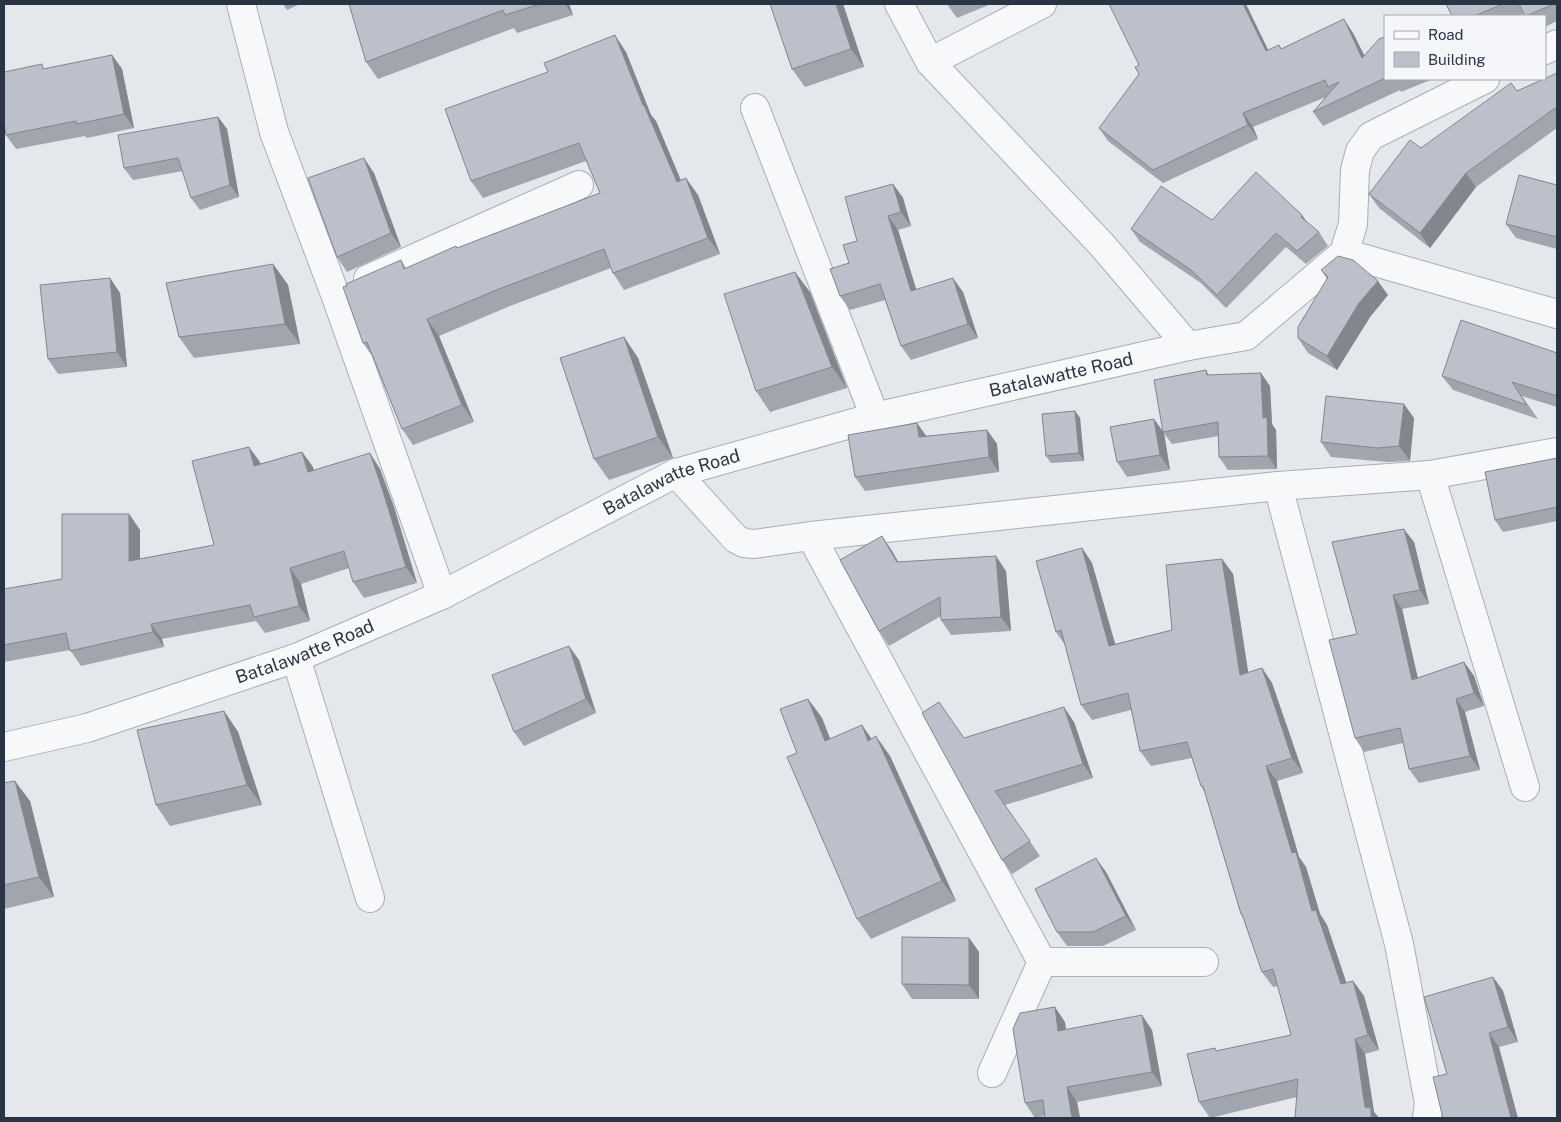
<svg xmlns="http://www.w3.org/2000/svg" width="1561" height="1122" font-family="'Public Sans',sans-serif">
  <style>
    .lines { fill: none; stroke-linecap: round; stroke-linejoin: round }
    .minor-casing { stroke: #a9aeb7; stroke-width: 30 }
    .tertiary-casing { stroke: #a9aeb7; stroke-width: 30 }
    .minor { stroke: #f7f8fa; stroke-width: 28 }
    .tertiary { stroke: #f7f8fa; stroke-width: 28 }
    .wall { fill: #a1a5ae }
    .shaded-wall { fill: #83868d }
    .building { fill: #bbc0ca; stroke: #83868d }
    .labels { text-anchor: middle; stroke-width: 5; stroke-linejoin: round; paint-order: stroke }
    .street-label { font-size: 18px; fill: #2b3445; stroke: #f4f6f9 }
  </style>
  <rect width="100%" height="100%" fill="#e4e7ec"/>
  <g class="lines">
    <g class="minor-casing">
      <g id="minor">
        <polyline points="241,4 274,132 335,294 442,595"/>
        <polyline points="899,4 930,62 1102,245 1188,346"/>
        <polyline points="1545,50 1557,44"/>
        <polyline points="930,62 1042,4"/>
        <polyline points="1485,79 1371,136 1360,151 1355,170 1353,224 1344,253 1557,314"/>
        <polyline points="755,108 875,417"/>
        <polyline points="368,279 579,185"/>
        <polyline points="676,473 736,539 744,543 754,544 811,536 1278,486 1430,475 1557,452"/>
        <polyline points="1430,475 1525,787"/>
        <polyline points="1278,486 1399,944 1429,1103 1427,1118"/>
        <polyline points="811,536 1042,962 1204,962"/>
        <polyline points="296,658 370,898"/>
        <polyline points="992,1073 1042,962"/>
      </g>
    </g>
    <g class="tertiary-casing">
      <g id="tertiary">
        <path id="s1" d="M4,747l83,-19 209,-70 146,-63 234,-122 199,-56 313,-71 58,-10 98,-83"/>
      </g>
    </g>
    <use href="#minor" class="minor"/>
    <use href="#tertiary" class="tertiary"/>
  </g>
  <g class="wall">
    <polygon points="283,4 300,4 287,10"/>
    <polygon points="349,4 569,4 573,15 517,33 514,28 378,79 366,62"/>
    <polygon points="843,4 864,67 805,87 792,69"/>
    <polygon points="947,4 991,4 957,18"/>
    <polygon points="1446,4 1557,4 1557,21 1545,27 1545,16 1525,16 1524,14 1517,16 1452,16"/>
    <polygon points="1353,33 1364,55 1385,79 1433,79 1401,92 1400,90 1323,126 1313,112 1326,97 1253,127 1258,139 1163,183 1108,141 1099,128 1279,45 1282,49"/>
    <polygon points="626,52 651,115 656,121 681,180 698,195 720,254 624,290 613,273 611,268 510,306 439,336 474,422 413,445 402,429 372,356 363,343 401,260 406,268 600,193 586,161 483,198 471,181 548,72"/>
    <polygon points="112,55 122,69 134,128 87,138 85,136 16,149 6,135 45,69"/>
    <polygon points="1557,73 1557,128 1476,187 1430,248 1379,208 1369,194 1421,148 1517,91"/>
    <polygon points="218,117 227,129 239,197 200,210 191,198 183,171 133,180 124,168"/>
    <polygon points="374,173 401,247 347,272 337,257"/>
    <polygon points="893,184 903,198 911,226 898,230 916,289 963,292 978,338 911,360 901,346 885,300 850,310 840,296 849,263 857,241"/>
    <polygon points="1557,185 1557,249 1516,238 1506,224"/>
    <polygon points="1212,220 1308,223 1319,232 1328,246 1306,264 1286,247 1226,308 1201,283 1140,242 1131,229"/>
    <polygon points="273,264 288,285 300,344 194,358 179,337"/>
    <polygon points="1321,270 1388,295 1370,317 1337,370 1308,353 1298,338 1327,279"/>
    <polygon points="110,278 120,293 127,367 58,374 48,359"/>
    <polygon points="810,292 847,388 770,412 756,391"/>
    <polygon points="624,337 638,358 673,458 609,480 594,459"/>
    <polygon points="1557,353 1557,407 1522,396 1538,419 1453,390 1442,376"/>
    <polygon points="1206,370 1209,375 1270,386 1272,424 1276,430 1277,469 1228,470 1219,457 1219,436 1172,444 1163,432"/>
    <polygon points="1075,411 1080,418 1084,461 1051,463 1046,456"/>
    <polygon points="1414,418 1410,461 1388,462 1331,457 1321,442"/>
    <polygon points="1154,419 1164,433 1170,470 1127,477 1117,462"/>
    <polygon points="987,430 997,444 999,472 865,491 855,477 926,436"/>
    <polygon points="302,452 313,467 313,470 380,469 394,507 417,583 364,598 353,582 349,568 301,584 310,621 265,633 256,621 162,639 164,647 81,666 70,650 4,662 4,589 62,579 129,514 140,530 140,559 214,545 260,462 260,464"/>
    <polygon points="1557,458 1557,521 1503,532 1495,520"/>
    <polygon points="882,536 892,551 898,562 1006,571 1011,631 951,635 941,620 941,616 889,646 879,631"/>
    <polygon points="1414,542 1429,604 1402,609 1418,678 1464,662 1474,676 1484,706 1465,712 1480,770 1419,783 1409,769 1403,743 1364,752 1355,738 1357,634"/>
    <polygon points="1082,548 1092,563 1115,644 1172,630 1222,559 1233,574 1248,673 1262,668 1272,683 1303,773 1277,781 1299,857 1306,867 1320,914 1327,925 1346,983 1353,981 1364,996 1379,1050 1365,1054 1374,1112 1379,1118 1295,1118 1297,1097 1210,1118 1199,1102 1217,1051 1291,1035 1278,986 1273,987 1262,972 1243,918 1241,914 1205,793 1201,786 1192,758 1151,766 1140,751 1131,710 1092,720 1081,705 1065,645 1056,632"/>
    <polygon points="579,660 596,713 524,746 514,732"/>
    <polygon points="808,699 822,718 830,739 871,739 890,756 956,901 871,939 857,919 797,753"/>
    <polygon points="224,711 238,732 262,805 170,826 156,805"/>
    <polygon points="1074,722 1093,778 1005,805 1040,856 1012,874 1002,860 964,738"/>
    <polygon points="4,783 30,801 54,897 4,909"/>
    <polygon points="1106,872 1136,930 1103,946 1067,946 1057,932"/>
    <polygon points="969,938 979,952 979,999 912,999 902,984"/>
    <polygon points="1493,977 1503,991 1518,1042 1499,1047 1447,1074"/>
    <polygon points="1065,1022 1066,1029 1152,1030 1162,1086 1077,1102 1080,1118 1045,1118 1045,1116 1035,1118 1025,1103"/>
  </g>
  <g class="shaded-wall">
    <polygon points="565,4 569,4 573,15"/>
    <polygon points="836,4 843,4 864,67 851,49"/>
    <polygon points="1243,4 1246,4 1275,64 1266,51"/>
    <polygon points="1344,19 1353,33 1372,71 1362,58"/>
    <polygon points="615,35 626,52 651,115 656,121 688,198 677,182 643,105"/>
    <polygon points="112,55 122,69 134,128 124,114"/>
    <polygon points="1243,113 1253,127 1258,139 1248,125"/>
    <polygon points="218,117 227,129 239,197 230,185"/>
    <polygon points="364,158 374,173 401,247 391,233"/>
    <polygon points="1466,173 1476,187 1430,248 1420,233"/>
    <polygon points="686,178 698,195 720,254 708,238"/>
    <polygon points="893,184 903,198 911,226 901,212"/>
    <polygon points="1302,215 1312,229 1301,217"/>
    <polygon points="888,216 898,230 921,305 911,291"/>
    <polygon points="273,264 288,285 300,344 285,324"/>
    <polygon points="795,272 810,292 847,388 832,367"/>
    <polygon points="110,278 120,293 127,367 117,352"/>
    <polygon points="953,278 963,292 978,338 968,324"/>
    <polygon points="1378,281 1388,295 1370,317 1337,370 1327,356 1359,303"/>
    <polygon points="427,319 439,336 474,422 462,405"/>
    <polygon points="624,337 638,358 673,458 658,437"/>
    <polygon points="1261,373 1270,386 1272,424 1276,430 1277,469 1268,456 1263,418"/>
    <polygon points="1404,404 1414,418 1410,461 1399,446"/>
    <polygon points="1075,411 1080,418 1084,461 1079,453"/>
    <polygon points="1154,419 1164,433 1170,470 1160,455"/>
    <polygon points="917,423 927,437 919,437"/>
    <polygon points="987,430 997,444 999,472 989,457"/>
    <polygon points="249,447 260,462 265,481 254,466"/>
    <polygon points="302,452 313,467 319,487 308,472"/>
    <polygon points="370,453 380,469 394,507 417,583 406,567"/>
    <polygon points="129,514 140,530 140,577 129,561"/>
    <polygon points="1404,529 1414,542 1429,604 1420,590"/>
    <polygon points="882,536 892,551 907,577 897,562"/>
    <polygon points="1082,548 1092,563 1120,661 1109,646"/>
    <polygon points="996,556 1006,571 1011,631 1001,617"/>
    <polygon points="1222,559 1233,574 1251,690 1240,675"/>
    <polygon points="290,568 301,584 310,621 299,606"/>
    <polygon points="1393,595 1402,609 1421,693 1412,680"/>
    <polygon points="151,624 162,639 164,647 153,632"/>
    <polygon points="569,646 579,660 596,713 586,699"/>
    <polygon points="1464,662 1474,676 1484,706 1474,693"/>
    <polygon points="1262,668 1272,683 1303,773 1292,758"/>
    <polygon points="808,699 822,718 839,761 825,741"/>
    <polygon points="1456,699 1465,712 1480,770 1470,756"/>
    <polygon points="1064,707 1074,722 1093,778 1083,764"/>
    <polygon points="224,711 238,732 262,805 247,785"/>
    <polygon points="862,725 876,745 868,741"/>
    <polygon points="876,736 890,756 956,901 942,881"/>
    <polygon points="1266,766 1277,781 1299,857 1306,867 1320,914 1327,925 1352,999 1341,984 1312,911 1292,853"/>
    <polygon points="15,781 30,801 54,897 39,877"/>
    <polygon points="1096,858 1106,872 1136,930 1126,916"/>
    <polygon points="969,938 979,952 979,999 969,985"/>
    <polygon points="1493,977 1503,991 1518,1042 1508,1027"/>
    <polygon points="1353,981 1364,996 1379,1050 1368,1035"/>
    <polygon points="1055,1007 1065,1022 1068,1045 1058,1031"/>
    <polygon points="1142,1015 1152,1030 1162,1086 1152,1072"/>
    <polygon points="1489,1033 1499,1047 1518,1118 1511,1118"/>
    <polygon points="1355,1039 1365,1054 1374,1112 1379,1118 1371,1118 1365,1107"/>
    <polygon points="1067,1087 1077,1102 1080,1118 1072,1118"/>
  </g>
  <g class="building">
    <polygon points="349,4 540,4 505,15 503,10 366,62"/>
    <polygon points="770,4 836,4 851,49 792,69"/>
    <polygon points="1109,4 1243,4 1266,51 1279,45 1281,49 1344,19 1362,58 1379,39 1385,37 1385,78 1313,112 1339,82 1328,87 1325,80 1243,113 1248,125 1153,170 1099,128 1139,74 1135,67 1139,65"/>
    <polygon points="1446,4 1503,4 1474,16 1452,16"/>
    <polygon points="1519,4 1554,4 1526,16 1525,16"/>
    <polygon points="615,35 643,105 644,105 677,182 686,178 708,238 613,273 604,249 499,289 427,319 462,405 402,429 367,342 363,343 343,287 347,286 346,284 401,260 404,269 456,246 457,248 600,193 579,143 471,181 445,109 548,72 544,63"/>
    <polygon points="112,55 124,114 77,124 76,121 6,135 4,123 4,72 42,64 43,69"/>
    <polygon points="1557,73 1557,113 1555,108 1466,173 1420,233 1369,194 1410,140 1421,148 1511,83 1517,91"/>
    <polygon points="218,117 230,185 191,198 178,158 124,168 118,135"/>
    <polygon points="364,158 391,233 337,257 308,178"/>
    <polygon points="1256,172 1302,215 1301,217 1319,232 1297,251 1276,233 1217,295 1191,270 1131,229 1161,186 1212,220"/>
    <polygon points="1519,175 1557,185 1557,237 1506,224"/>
    <polygon points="893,184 901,212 888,216 911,291 953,278 968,324 901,346 880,284 840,296 830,269 849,263 843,245 857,241 845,197"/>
    <polygon points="1338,256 1353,260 1378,281 1359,303 1327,356 1298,338 1298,327 1328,277 1321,270"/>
    <polygon points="273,264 285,324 179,337 166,283"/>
    <polygon points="795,272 832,367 756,391 724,294"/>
    <polygon points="110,278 117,352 48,359 40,285"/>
    <polygon points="1461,320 1557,353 1557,396 1512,382 1527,405 1442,376"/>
    <polygon points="624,337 658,437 594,459 560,358"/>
    <polygon points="1206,370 1207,375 1261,373 1263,418 1267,417 1268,456 1219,457 1218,422 1163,432 1154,380"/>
    <polygon points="1326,396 1404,404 1399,446 1378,448 1321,442"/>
    <polygon points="1075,411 1079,453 1046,456 1042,414"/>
    <polygon points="1154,419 1160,455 1117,462 1110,427"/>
    <polygon points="917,423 919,437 987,430 989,457 855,477 848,435"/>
    <polygon points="249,447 254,466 302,452 308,472 370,453 383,491 406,567 353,582 344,551 290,568 299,606 254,617 250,605 151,624 153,632 70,651 66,633 4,645 4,589 62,579 62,514 129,514 129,561 214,545 192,461"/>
    <polygon points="1557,458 1557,507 1495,520 1485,472"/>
    <polygon points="1404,529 1420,590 1393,595 1412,680 1464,662 1474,693 1456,699 1470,756 1409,769 1400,728 1355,738 1329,640 1357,634 1332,542"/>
    <polygon points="882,536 897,562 996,556 1001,617 941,620 940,597 879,631 840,560"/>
    <polygon points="1082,548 1109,646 1172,630 1166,565 1222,559 1240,675 1262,668 1292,758 1266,766 1292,853 1296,852 1312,911 1316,910 1341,984 1353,981 1368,1035 1355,1039 1365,1107 1371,1108 1371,1118 1295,1118 1298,1079 1199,1102 1187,1054 1215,1048 1216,1051 1291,1035 1273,969 1262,972 1242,914 1241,914 1203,786 1201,786 1187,742 1140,751 1128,693 1081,705 1061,630 1056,632 1036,561"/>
    <polygon points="569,646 586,699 514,732 492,675"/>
    <polygon points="808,699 825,741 862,725 868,741 876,736 942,881 857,919 787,757 797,753 780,709"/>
    <polygon points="939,702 964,738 1064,707 1083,764 995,791 1030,841 1002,860 922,713"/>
    <polygon points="224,711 247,785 156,805 137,730"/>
    <polygon points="15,781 39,877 4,885 4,783"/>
    <polygon points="1096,858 1126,916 1093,932 1057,932 1035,889"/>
    <polygon points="902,937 969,938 969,985 902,984"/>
    <polygon points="1493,977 1508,1027 1489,1033 1511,1118 1443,1118 1433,1077 1447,1074 1424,997"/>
    <polygon points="1055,1007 1058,1031 1142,1015 1152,1072 1067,1087 1072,1118 1045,1118 1043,1100 1025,1103 1013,1029 1020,1013"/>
  </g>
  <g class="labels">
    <g class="street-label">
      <text dy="6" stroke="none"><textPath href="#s1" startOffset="1126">Batalawatte Road</textPath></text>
      <text dy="6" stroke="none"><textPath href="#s1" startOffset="721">Batalawatte Road</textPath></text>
      <text dy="6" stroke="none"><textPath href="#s1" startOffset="316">Batalawatte Road</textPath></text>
    </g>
  </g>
  <rect width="1561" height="1122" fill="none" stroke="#2b3445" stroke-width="10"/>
  <rect x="1384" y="15" width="162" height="65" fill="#f4f6f9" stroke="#a4a8b1"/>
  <rect x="1394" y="31" width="25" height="8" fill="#f7f8fa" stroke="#a4a8b1"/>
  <text x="1428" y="40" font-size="15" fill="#2b3445">Road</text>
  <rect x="1394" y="52" width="25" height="15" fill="#bbc0ca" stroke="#a4a8b1"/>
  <text x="1428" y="65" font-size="15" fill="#2b3445">Building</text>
</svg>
